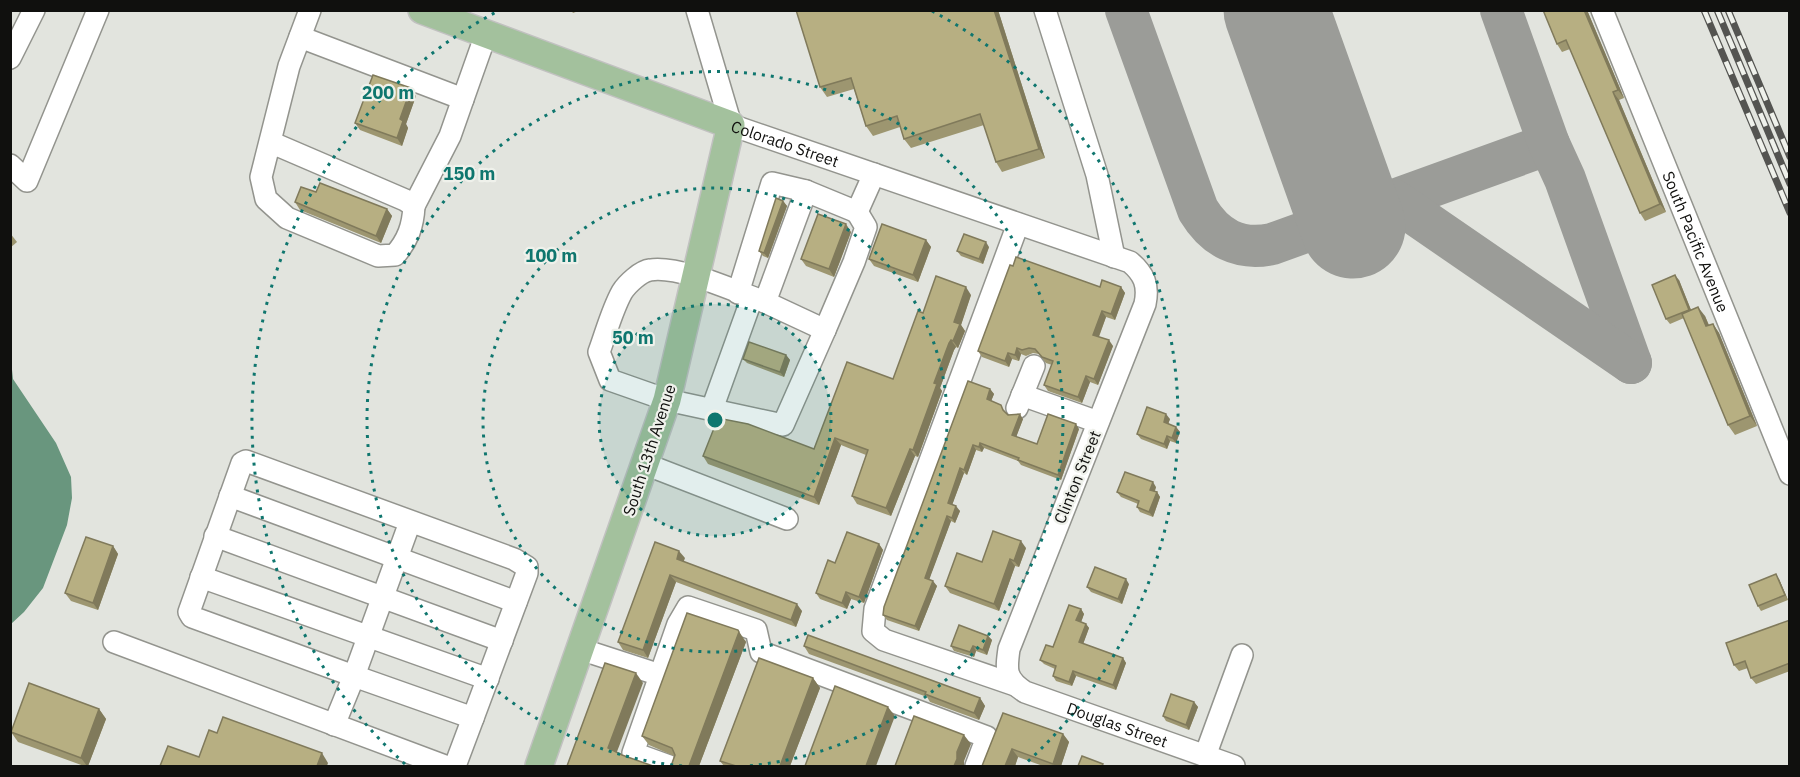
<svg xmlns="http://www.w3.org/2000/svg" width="1800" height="777" font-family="'IBM Plex Sans',sans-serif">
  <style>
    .water { fill: #69967e }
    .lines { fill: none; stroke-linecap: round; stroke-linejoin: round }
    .taxiway { stroke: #9b9c98; stroke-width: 42 }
    .runway { stroke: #9b9c98; stroke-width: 105 }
    .minor-casing { stroke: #93948e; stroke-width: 24 }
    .major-casing { stroke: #c1c1c0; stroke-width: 30 }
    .minor { stroke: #fff; stroke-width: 21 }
    .major { stroke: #a3c19d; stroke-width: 27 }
    .rail-casing { stroke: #545451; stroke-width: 7 }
    .rail { stroke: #eff1eb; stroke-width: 4.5; stroke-dasharray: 14; stroke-linecap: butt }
    .wall { fill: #9d9670 }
    .shaded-wall { fill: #807a5b }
    .building { fill: #b7af82; stroke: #807a5b; stroke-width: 1.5 }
    .ring { fill: none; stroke: #0f766e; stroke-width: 3; stroke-dasharray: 3 6 }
    .labels { text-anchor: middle; stroke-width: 4.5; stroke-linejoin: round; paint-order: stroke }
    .street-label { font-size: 16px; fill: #10100e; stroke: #eff1eb }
    .centre { fill: #0f766e; stroke: #eff1eb; stroke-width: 3 }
    .ring-label { font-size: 18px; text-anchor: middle; font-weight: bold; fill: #0f766e; stroke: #eff1eb; stroke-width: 4.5; stroke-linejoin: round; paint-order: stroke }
  </style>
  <rect width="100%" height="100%" fill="#e2e4de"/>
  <polygon class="water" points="11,360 13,379 56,443 71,477 72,498 67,525 43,588 24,612 11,624"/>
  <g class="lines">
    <g class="taxiway">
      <path d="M1126,10l72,200c17,28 41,41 74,34l277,-100"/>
      <polyline points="1501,10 1549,144 1565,179 1631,363"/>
      <polyline points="1394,200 1631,363"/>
    </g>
    <polyline class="runway" points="1276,10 1353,226"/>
    <g class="minor-casing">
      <g id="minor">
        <path id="s1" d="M697,10l34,115 399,137c14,12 19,23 15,42l-136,345c-3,21 -4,30 16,43l209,74"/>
        <polyline points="1045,10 1097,175 1114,257"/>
        <path id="s2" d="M1602,10l188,464"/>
        <polyline points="300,37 463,99 486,34"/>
        <polyline points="10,58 34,10"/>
        <path d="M270,142l135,58 9,6c-1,20 -6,34 -19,49l-17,1 -91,-38 -21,-19 -5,-22 28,-111 21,-56"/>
        <polyline points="10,165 27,181 98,10"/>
        <polyline points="414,206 450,136 463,99"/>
        <polyline points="738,293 772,183 806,191"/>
        <polyline points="765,302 825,330 854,262 866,227 857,212"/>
        <path d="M825,330l-42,95 -116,-25 -57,-20 -11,-28c7,-19 13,-42 23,-60 5,-8 19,-21 28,-22 29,-5 87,22 115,32l41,-111 51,21 17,-38"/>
        <polyline points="1022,395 1098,422"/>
        <polyline points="1017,408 1034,366"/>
        <polyline points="712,409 752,298"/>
        <polyline points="645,464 787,519"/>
        <polyline points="230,496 516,602"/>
        <polyline points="410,522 354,676 192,617 189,612 242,463 246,461 514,559 527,567 527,573 473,718"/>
        <polyline points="215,536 502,641"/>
        <polyline points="201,577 488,679"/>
        <polyline points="114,642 445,766"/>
        <polyline points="580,649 660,675"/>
        <polyline points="1015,685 884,640 873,631 875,609 1018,224"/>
        <polyline points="334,725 354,676 473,718 455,766"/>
        <polyline points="1205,756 1242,655"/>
        <polyline points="669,766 633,753 678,624 688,607 756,630 761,652 987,737 976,766"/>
      </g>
    </g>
    <g class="major-casing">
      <polyline id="major" points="422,10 731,125 667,400 539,766"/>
    </g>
    <use href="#minor" class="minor"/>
    <use href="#major" class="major"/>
    <g class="rail-casing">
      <g id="rail">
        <polyline points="1704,10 1790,213"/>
        <polyline points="1717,10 1790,184"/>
        <polyline points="1728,10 1790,157"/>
      </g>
    </g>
    <use href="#rail" class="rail"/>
  </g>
  <g class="wall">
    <polygon points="571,10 581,10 573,13"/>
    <polygon points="998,10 1045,158 1002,172 996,162 984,125 911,148 904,139 900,127 873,136 866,126 854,89 827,97 820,87"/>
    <polygon points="1587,10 1624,98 1619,100 1666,212 1645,221 1640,213 1570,49 1562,52 1557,44"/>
    <polygon points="416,96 406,124 408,128 402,146 360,130 355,123"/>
    <polygon points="316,192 387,209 392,216 381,243 300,210 295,202"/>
    <polygon points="783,201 787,206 768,258 763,256 759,251"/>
    <polygon points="851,232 834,277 806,266 801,259"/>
    <polygon points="10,233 17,242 10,248"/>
    <polygon points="926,240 931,247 918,282 874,266 869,259"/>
    <polygon points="989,247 983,264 961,256 957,251"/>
    <polygon points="1679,280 1691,310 1705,316 1709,325 1713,324 1719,333 1757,426 1735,435 1728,425 1684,318 1670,324 1666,319"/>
    <polygon points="1100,287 1121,287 1125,293 1115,320 1106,317 1099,337 1113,346 1098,385 1090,382 1082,403 1048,391 1044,385 1052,365 1046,363 1039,354 1033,353 1026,356 1021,354 1019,361 1012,359 1009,367 982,357 978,351"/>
    <polygon points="971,295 961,325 965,331 958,348 956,347 954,350 940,388 942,391 918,457 915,456 891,516 857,504 852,496 866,455 841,445 819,505 708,464 703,456 814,449 893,379 923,313"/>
    <polygon points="786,355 790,360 784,377 747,363 743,359"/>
    <polygon points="990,389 994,394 991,401 1004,410 1005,412 1008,415 1023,419 1016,437 1037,444 1079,429 1061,480 1021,465 1018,461 984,448 982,452 976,450 967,475 964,473 952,505 960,511 955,523 951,521 929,579 937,586 919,631 887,620 883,615"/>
    <polygon points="1170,419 1168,424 1176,427 1180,432 1176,443 1170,441 1167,449 1141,439 1137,434"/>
    <polygon points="1156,487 1155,491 1157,492 1160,497 1153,517 1140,512 1137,507 1138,504 1121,497 1117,492"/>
    <polygon points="879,544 883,550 864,603 851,599 847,609 820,599 816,593 835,563"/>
    <polygon points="113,546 118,554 98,610 71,601 65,593"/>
    <polygon points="1026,548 1019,567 1015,566 999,611 950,593 945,586 982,562"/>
    <polygon points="685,558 683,561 802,611 796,627 676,582 648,658 623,650 618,642"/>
    <polygon points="1779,579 1788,600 1761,611 1758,606"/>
    <polygon points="1129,584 1122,604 1091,592 1087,587"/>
    <polygon points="1081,609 1084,614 1081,622 1086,624 1089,628 1083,644 1123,658 1126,663 1116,690 1076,676 1072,686 1056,681 1053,676 1055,669 1044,664 1040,660 1053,647"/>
    <polygon points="1790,620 1790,671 1756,684 1751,678 1748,668 1739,671 1734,665"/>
    <polygon points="988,636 992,640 987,655 976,651 974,657 954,651 951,646"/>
    <polygon points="745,640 746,642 699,766 669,766 671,766 674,756 649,745 642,736"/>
    <polygon points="804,646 980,698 985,706 979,720 930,702 927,697 809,654"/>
    <polygon points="813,678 820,688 790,766 724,766 720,761"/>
    <polygon points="1194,702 1198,707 1189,730 1166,721 1163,716"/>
    <polygon points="99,709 106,719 88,766 84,766 18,742 11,732"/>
    <polygon points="1003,713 1063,734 1069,742 1061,766 1043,766 1018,757 1015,766 982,766"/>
  </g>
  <g class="shaded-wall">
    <polygon points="994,10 998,10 1045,158 1039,149"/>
    <polygon points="1584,10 1587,10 1624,98 1618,90"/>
    <polygon points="411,88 416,96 406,124 408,128 402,146 397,138 400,119"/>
    <polygon points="1613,92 1619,100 1666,212 1660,204"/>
    <polygon points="783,201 787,206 768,258 764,253"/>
    <polygon points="387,209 392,216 381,243 376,236"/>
    <polygon points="846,224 851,232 834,277 829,269"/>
    <polygon points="926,240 931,247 918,282 913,275"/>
    <polygon points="986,242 989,247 983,264 979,259"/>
    <polygon points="1675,275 1679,280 1693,315 1689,310"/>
    <polygon points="966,287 971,295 961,325 965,331 958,348 953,341 954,322"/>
    <polygon points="1121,287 1125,293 1115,320 1111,314"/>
    <polygon points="1698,307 1705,316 1713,336 1706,326"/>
    <polygon points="1102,311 1106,317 1097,341 1093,335"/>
    <polygon points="1713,324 1719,333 1757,426 1750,416"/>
    <polygon points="951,340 956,347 954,350 940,388 942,391 918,457 913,450 934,383 949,343"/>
    <polygon points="1109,340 1113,346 1098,385 1094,379"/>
    <polygon points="1017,348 1021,354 1019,361 1015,355"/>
    <polygon points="1008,353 1012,359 1009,367 1005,361"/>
    <polygon points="786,355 790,360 784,377 780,372"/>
    <polygon points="1086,376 1090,382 1082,403 1078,397"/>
    <polygon points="990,389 994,394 990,404 987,399"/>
    <polygon points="1020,414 1023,419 1015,440 1012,435"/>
    <polygon points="1166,414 1170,419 1167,427 1164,422"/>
    <polygon points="1076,424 1079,429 1061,480 1058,475"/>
    <polygon points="1176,427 1180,432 1176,443 1172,438"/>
    <polygon points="1167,436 1170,441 1167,449 1164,444"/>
    <polygon points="835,438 841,445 819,505 814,497"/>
    <polygon points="980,443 984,448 982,452 979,447"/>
    <polygon points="973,445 976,450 967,475 964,470"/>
    <polygon points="910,449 915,456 891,516 886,508"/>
    <polygon points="960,468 964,473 951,508 948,503"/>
    <polygon points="1153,482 1156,487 1153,495 1150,490"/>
    <polygon points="1157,492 1160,497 1153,517 1149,512"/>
    <polygon points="956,506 960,511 955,523 952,518"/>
    <polygon points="947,516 951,521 928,583 925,578"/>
    <polygon points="1021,541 1026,548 1019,567 1014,561"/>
    <polygon points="879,544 883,550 864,603 859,597"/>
    <polygon points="113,546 118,554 98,610 93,603"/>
    <polygon points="679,551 685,558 682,566 677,559"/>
    <polygon points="1010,559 1015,566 999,611 994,604"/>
    <polygon points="1776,574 1779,579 1788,600 1785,595"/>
    <polygon points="670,575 676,582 648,658 643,650"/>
    <polygon points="1126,579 1129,584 1122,604 1118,599"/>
    <polygon points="933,581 937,586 919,631 915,626"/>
    <polygon points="846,592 851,599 847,609 842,603"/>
    <polygon points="797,604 802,611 796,627 791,620"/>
    <polygon points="1081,609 1084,614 1080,625 1076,620"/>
    <polygon points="1086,624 1089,628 1082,647 1079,642"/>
    <polygon points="738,630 746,642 699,766 689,766"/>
    <polygon points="988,636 992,640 987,655 983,650"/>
    <polygon points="973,646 976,651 974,657 970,652"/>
    <polygon points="1123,658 1126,663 1116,690 1113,685"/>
    <polygon points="1073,671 1076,676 1072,686 1069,682"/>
    <polygon points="636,673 643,683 615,757 608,748"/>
    <polygon points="813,678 820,688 790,766 780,766"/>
    <polygon points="980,698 985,706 979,720 974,713"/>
    <polygon points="1194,702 1198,707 1189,730 1186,725"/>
    <polygon points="888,707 895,716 876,766 866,766"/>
    <polygon points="99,709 106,719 88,766 87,766 81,758"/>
    <polygon points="1063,734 1069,742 1061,766 1055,766 1053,764"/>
    <polygon points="964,735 971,744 964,761 964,766 954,766 957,752"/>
    <polygon points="1012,749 1018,757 1015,766 1005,766"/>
    <polygon points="322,753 328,763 327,766 317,766"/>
  </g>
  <g class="building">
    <polygon points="796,10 994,10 1039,149 996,162 980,114 904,139 897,116 866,126 851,78 820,87"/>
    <polygon points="1543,10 1584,10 1618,90 1613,92 1660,204 1640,213 1566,40 1557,44"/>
    <polygon points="373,75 411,88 400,119 403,121 397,138 355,123"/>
    <polygon points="320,183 387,209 376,236 295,202 301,187 316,192"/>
    <polygon points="776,198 783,201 764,253 759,251"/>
    <polygon points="818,214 846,224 829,269 801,259"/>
    <polygon points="882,224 926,240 913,275 869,259"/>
    <polygon points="964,234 986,242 979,259 957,251"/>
    <polygon points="1016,257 1100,287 1102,280 1121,287 1111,314 1102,311 1093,335 1109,340 1094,379 1086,376 1078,397 1044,385 1053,361 1042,357 1035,349 1029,348 1022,350 1017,348 1015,355 1008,353 1005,361 978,351 1010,265 1013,266"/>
    <polygon points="1675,275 1689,310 1666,319 1652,285"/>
    <polygon points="936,276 966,287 954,322 960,324 953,341 951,340 949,343 934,383 937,384 913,450 910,449 886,508 852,496 868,450 835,438 814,497 703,456 718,418 748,424 814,449 847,362 893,379 918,311 923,313"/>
    <polygon points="1698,307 1706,326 1713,324 1750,416 1728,425 1682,314"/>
    <polygon points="749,342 786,355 780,372 743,359"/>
    <polygon points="968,381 990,389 987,399 1001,405 1003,410 1008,415 1020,414 1012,435 1037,444 1048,414 1076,424 1058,475 1018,460 1019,458 980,443 979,447 973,445 964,470 960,468 948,503 956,506 952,518 947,516 925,578 933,581 915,626 883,615 884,607"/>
    <polygon points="1147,407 1166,414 1164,422 1176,427 1172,438 1167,436 1164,444 1137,434"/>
    <polygon points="1125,472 1153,482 1150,490 1157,492 1149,512 1137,507 1139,501 1117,492"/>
    <polygon points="993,531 1021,541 1014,561 1010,559 994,604 945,586 957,553 982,562"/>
    <polygon points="847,532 879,544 859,597 846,592 842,603 816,593 828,560 835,563"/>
    <polygon points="86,537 113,546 93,603 65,593"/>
    <polygon points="655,542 679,551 677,559 797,604 791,620 670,575 643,650 618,642"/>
    <polygon points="1095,567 1126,579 1118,599 1087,587"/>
    <polygon points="1776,574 1785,595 1758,606 1749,585"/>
    <polygon points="1069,605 1081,609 1076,620 1086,624 1079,642 1123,658 1113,685 1073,671 1069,682 1053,676 1056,666 1040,660 1046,645 1053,647"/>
    <polygon points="687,613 738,630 739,632 689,766 669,766 671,766 675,755 672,748 642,736"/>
    <polygon points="1790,620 1790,663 1751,678 1745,661 1734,665 1726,643"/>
    <polygon points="959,625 988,636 983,650 973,646 970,652 951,646"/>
    <polygon points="808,635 980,698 974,713 925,694 926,692 804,646"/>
    <polygon points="759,658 813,678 780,766 736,766 720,761"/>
    <polygon points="605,663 636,673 608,748 622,755 653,766 567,766"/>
    <polygon points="29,683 99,709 81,758 11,732"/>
    <polygon points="835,686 888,707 866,766 805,766"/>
    <polygon points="1171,694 1194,702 1186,725 1163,716"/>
    <polygon points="1003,713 1063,734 1053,764 1012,749 1005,766 982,766"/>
    <polygon points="914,716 964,735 957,752 957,759 954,766 895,766"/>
    <polygon points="223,717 322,753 317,766 160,766 168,746 199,757 209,730 217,733"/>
    <polygon points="1082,756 1103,764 1102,766 1078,766"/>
  </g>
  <circle cx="715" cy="420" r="116" fill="#0f766e" fill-opacity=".12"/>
  <g class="ring">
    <circle cx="715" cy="420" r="116"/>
    <circle cx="715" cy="420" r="232"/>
    <path d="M682 766A348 348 0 1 1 748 766"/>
    <path d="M405 764A463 463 0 0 1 498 11M932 11A463 463 0 0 1 1025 764"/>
  </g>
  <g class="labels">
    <g class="street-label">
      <text dy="6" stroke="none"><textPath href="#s1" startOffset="177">Colorado Street</textPath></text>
      <text dy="6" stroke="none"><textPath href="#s2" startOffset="250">South Pacific Avenue</textPath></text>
      <text transform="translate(649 450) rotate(-72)" y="6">South 13th Avenue</text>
      <text transform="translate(1077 477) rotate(-68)" y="6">Clinton Street</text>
      <text dy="6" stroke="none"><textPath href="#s1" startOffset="1108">Douglas Street</textPath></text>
    </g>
  </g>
  <circle cx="715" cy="420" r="9" class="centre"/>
  <g class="ring-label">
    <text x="388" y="99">200 m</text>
    <text x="469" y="180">150 m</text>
    <text x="551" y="262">100 m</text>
    <text x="633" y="344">50 m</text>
  </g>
  <rect width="1800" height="777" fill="none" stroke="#10100e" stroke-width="24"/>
</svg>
